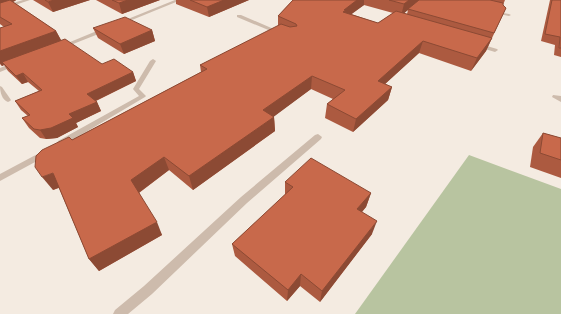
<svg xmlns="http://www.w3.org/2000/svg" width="561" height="314" font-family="Inter,sans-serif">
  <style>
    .green { fill: #b8c4a0 }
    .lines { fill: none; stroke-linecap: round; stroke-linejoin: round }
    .service { fill: #cdbbac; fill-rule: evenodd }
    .minor { fill: #cdbbac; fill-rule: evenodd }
    .wall { fill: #ac5a40; fill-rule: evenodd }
    .shaded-wall { fill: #8c4a34 }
    .building { fill: #c8694b; stroke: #8c4a34 }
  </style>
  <rect width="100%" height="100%" fill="#f4ebe1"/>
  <polygon class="green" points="469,155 561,189 561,314 355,314"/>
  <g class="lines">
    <g class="service">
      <polygon points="23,0 30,0 0,10 0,7"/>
      <polygon points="175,0 181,0 122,24 118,23"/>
      <polygon points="492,11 509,14 511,15 509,16 494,13 492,13"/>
      <polygon points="237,15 241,15 283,33 278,34 237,17"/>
      <polygon points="104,28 106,29 106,31 63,48 58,47"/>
      <polygon points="477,43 497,49 498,50 495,52 475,46 474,45"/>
      <polygon points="153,59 156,61 139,89 146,96 145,97 64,145 58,145 57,143 58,141 139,96 133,89 150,61"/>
      <polygon points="15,62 17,63 17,65 0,72 0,68"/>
      <path d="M0,86l2,1 9,13 -1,1 -2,1c-6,-2 -8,-10 -8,-16z"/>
      <polygon points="318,134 322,137 321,139 247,203 152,294 128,314 113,314 115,310 144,286 241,197 315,135"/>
      <polygon points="45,150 48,151 49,153 48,155 0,181 0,174"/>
    </g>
    <polygon class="minor" points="553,95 561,96 561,102 552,97"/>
  </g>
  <g class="wall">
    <polygon points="0,0 16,0 13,2 56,31 61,40 102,64 133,72 136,81 96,101 97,102 101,111 76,123 78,127 57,138 46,139 40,138 29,128 22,118 28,116 21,110 15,101 39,91 28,82 22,84 8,71 4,65 2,66 0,64 0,28 4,27 0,24"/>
    <polygon points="33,0 90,0 53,12"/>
    <polygon points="96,0 160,0 122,14"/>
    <polygon points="176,0 249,0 209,17 176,4"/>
    <path d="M293,0h212l-2,5 3,3 -20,43 -15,20 -52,-18 -34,31 7,3 -4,13 -35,32 -28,-14 2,-14 6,-5 -22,-10 -37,27v1l1,14 -82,59 -24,-20 -30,23 23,42 -63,36 -10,-12 -30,-71 -6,2 19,-50 129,-68 -1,-7 78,-39v-10zM364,5l29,8 -15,10 -27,-9zM408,10l-1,4 -3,-1 2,-2z"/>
    <polygon points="550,0 561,0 561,57 554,55 555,45 541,41"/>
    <polygon points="93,28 152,30 155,41 124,54 98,38"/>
    <polygon points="543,133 561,138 561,178 530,167 533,147"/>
    <polygon points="285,182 371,193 366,207 362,212 372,234 320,302 300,286 287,301 235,256 232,244 285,195"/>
  </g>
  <g class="shaded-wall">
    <polygon points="0,0 16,0 15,1 0,7"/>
    <polygon points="54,0 90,0 53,12 48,2"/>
    <polygon points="128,0 160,0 122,14 119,3"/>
    <polygon points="224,0 249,0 209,17 207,7"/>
    <polygon points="357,0 364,0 364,5 345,19 344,10"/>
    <polygon points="409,0 420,0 408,9 408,10 401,16 404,4"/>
    <polygon points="152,30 155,41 124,54 120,44"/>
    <polygon points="56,31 62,42 2,62 4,65 2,66 0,63 0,51"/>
    <polygon points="492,38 486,51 471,71 477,58"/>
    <polygon points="423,41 419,53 374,94 378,81"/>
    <polygon points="133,72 136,81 91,103 87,94"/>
    <polygon points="23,73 28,82 22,84 16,76"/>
    <polygon points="312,76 311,89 264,124 263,110"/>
    <polygon points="392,87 388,100 353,132 356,119"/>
    <polygon points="97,102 101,111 76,123 78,127 57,138 46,139 40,130 69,114"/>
    <polygon points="274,117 275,131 193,190 189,176"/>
    <polygon points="164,157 169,170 137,194 131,180"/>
    <polygon points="53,173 62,186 53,190 42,177"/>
    <polygon points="371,193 366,207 353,222 357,209"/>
    <polygon points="377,221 372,234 320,302 322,291"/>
    <polygon points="157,222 162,235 99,271 89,259"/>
    <polygon points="301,274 300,286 287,301 288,290"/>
  </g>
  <g class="building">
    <polygon points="10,0 56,31 0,51 0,28 12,24 0,17 0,3"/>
    <polygon points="45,0 54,0 48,2"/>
    <polygon points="112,0 128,0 119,3"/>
    <polygon points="190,0 224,0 207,7"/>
    <polygon points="293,0 357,0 344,10 346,10 343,12 378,23 396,11 492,38 477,58 423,41 378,81 392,87 356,119 327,104 345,90 312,76 263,110 274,117 189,176 164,157 131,180 157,222 89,259 53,173 42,177 35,167 36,156 42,150 69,137 72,140 207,69 200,65 281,24 290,27 297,26 296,24 278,16"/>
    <polygon points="389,0 409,0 404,4"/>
    <polygon points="419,0 490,0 503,3 503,5 506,8 494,33 408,9"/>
    <polygon points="552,0 561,0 561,48 559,48 560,37 545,34"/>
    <polygon points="125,17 152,30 120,44 93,28"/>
    <polygon points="65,39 102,64 114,59 133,72 87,94 97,102 69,114 73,118 51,128 40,130 34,129 22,118 30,115 15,101 42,90 23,73 16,76 2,62"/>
    <polygon points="543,133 561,138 561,160 540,153"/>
    <polygon points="311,158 371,193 357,209 377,221 322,291 301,274 288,290 232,244 293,187 285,182"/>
  </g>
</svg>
